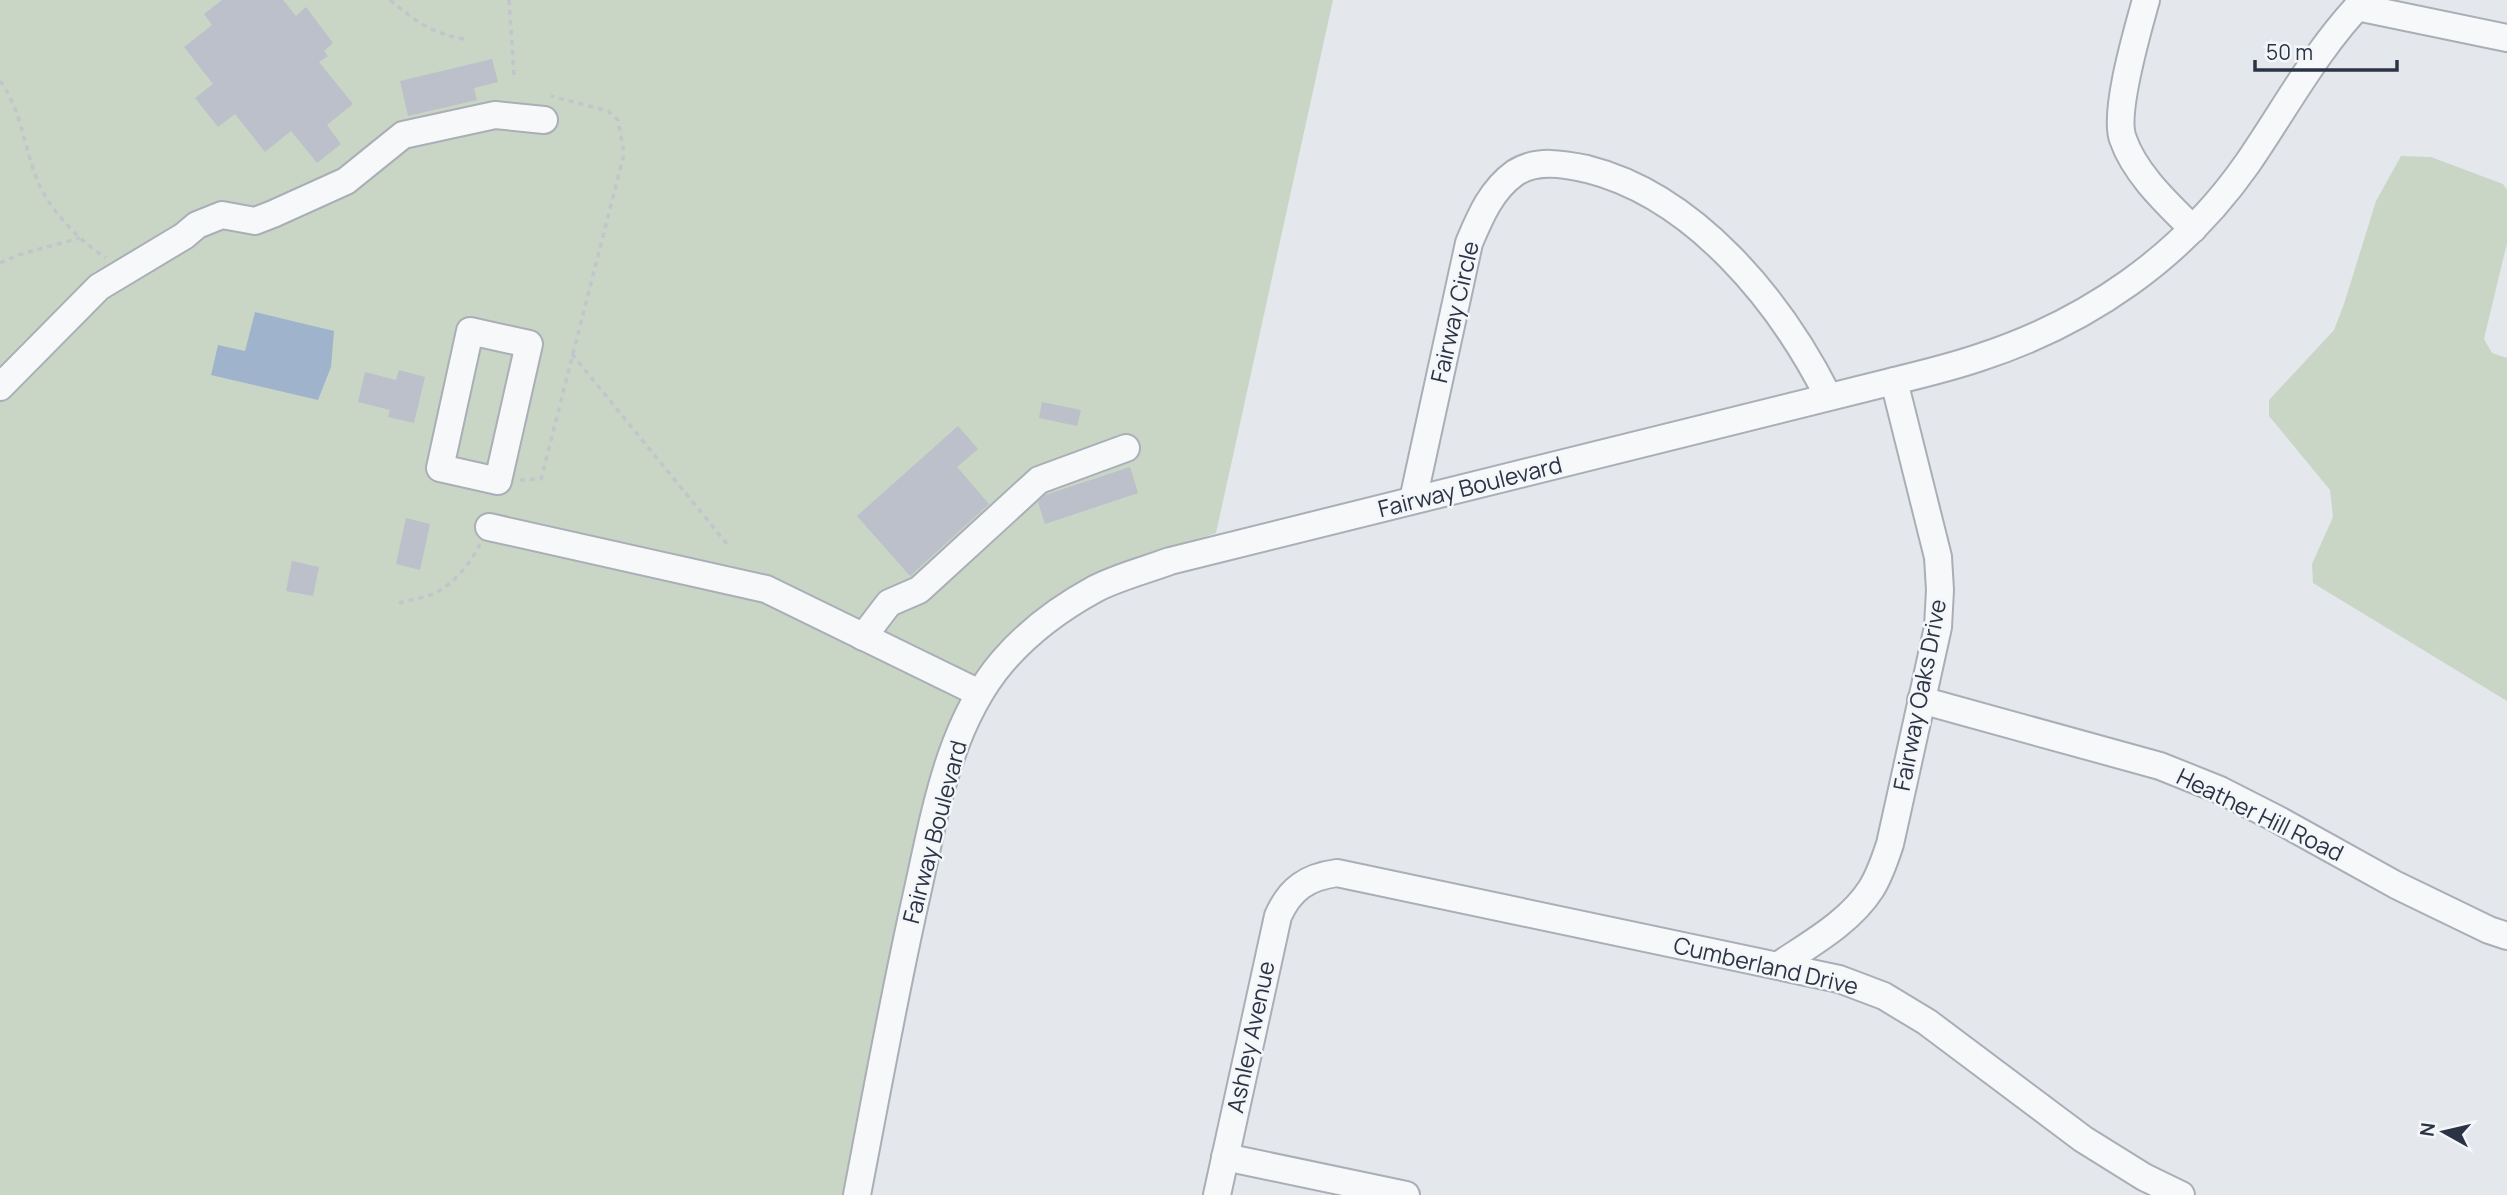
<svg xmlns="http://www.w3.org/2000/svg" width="2507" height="1195" font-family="Manrope,sans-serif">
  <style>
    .green { fill: #c9d6c5 }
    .water { fill: #9fb4cc }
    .building { fill: #bbc0ca }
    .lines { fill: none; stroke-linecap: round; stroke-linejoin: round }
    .minor-casing { stroke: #a9aeb7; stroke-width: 30 }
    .path { stroke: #c2c5cb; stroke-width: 3.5; stroke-dasharray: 5 5; stroke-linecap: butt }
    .minor { stroke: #f7f8fa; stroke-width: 26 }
    .labels { text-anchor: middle; stroke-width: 5; stroke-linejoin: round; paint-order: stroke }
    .street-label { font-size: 23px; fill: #2b3445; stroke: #f4f6f9 }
  </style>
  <rect width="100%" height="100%" fill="#e4e7ec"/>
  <g class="green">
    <polygon points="0,0 1333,0 1216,533 1128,563 1083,581 1032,615 977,672 948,724 928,800 845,1195 0,1195"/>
    <polygon points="2401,156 2431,157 2503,184 2507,190 2507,243 2484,339 2492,353 2507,358 2507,701 2313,583 2312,564 2333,517 2330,490 2269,416 2269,400 2334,330 2344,304 2376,201"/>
  </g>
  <polygon class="water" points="255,312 334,331 331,367 318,400 211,375 218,345 245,351"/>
  <g class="building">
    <polygon points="222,0 283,0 296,16 306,7 333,43 324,51 328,56 319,62 353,104 327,125 341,144 317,163 291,131 265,152 235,114 218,127 195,98 213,84 184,47 212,25 204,14"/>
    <polygon points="492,59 498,82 474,88 477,100 408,116 400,81"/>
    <polygon points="399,370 425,377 414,423 388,417 390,410 358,402 365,372 396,380"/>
    <polygon points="1042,402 1081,410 1077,426 1039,418"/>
    <polygon points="958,426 978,449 957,467 989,504 910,576 857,516"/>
    <polygon points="1130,467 1138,493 1045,524 1038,502 1045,495"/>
    <polygon points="406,518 430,524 420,570 396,564"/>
    <polygon points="292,561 319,567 313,596 286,591"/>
  </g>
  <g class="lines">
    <g class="minor-casing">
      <g id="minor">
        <path d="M2146,0c-8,29 -33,113 -23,139 12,35 45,65 70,90"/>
        <polyline points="2357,7 2507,38"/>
        <polygon points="470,331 529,344 498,481 440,468"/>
        <polyline points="0,387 99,287 184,236 197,225 222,215 255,221 273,214 346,181 403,135 495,115 544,120"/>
        <path d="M1413,500l56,-257c11,-26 22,-53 46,-70 21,-14 49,-9 72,-4 108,27 193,132 241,227"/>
        <polyline points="489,527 766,589 979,693"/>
        <polyline points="863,637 889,603 919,590 1039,480 1126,448"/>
        <polyline points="1921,700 2160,766 2220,790 2277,819 2396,885 2489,930 2507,936"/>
        <path d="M1779,965c31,-21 71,-43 92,-76 9,-14 14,-30 19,-45l48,-217 2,-37 -2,-33 -44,-176"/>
        <polyline points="1225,1157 1406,1195"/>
        <path d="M857,1195c19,-99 37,-199 59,-297 18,-80 32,-173 87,-237 25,-29 59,-54 92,-72 23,-12 51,-19 75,-28l724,-180c29,-7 58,-14 87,-24 107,-35 201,-100 266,-193 38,-55 70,-116 117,-164"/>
        <path d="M1217,1195l61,-279c12,-27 29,-39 59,-43l502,106 45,17 43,26 156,117 61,38 37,18"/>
      </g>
    </g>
    <g class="path">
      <path d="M390,0c29,24 41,33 79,40"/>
      <polyline points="509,0 514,76"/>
      <path d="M0,81c22,30 24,67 38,101 12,29 43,60 68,76"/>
      <polyline points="0,263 18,255 80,238"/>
      <polyline points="572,354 727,544"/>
      <polyline points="520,480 541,479 624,154 618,120 608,111 551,96"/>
      <path d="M399,603c11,-3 24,-5 34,-9 20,-9 37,-30 47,-50"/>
    </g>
    <use href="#minor" class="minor"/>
  </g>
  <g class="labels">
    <g class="street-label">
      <text transform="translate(1455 312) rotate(-77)" y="8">Fairway Circle</text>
      <text transform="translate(1470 487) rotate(-14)" y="8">Fairway Boulevard</text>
      <text transform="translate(1920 695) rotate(-79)" y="8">Fairway Oaks Drive</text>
      <text transform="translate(2260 815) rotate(26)" y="8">Heather Hill Road</text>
      <text transform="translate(935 832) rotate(-75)" y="8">Fairway Boulevard</text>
      <text transform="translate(1766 966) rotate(13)" y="8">Cumberland Drive</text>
      <text transform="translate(1251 1037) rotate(-78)" y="8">Ashley Avenue</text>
    </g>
  </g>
  <g transform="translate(2444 1132) rotate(278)" stroke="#f4f6f9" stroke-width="5" paint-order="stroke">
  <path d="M0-5L12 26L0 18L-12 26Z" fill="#2b3445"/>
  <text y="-10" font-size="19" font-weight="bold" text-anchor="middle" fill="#2b3445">N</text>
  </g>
  <path d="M2255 60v10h142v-10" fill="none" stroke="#2b3445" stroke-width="3.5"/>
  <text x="2266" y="60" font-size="21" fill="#2b3445" stroke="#f4f6f9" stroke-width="5" paint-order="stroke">50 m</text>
</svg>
